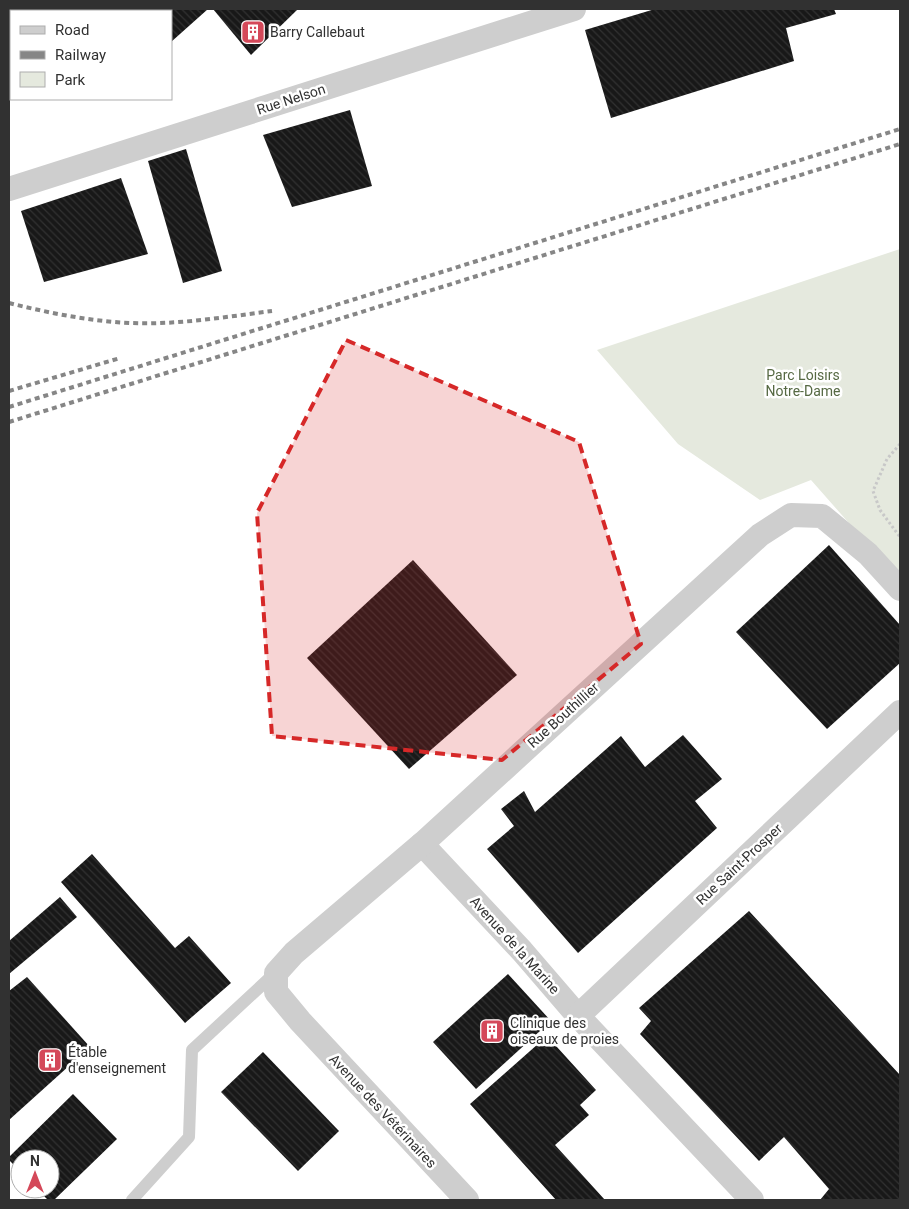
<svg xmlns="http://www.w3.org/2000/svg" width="909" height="1209" font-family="Roboto,sans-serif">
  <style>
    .green { fill: #e5e9de }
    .building { fill: url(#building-back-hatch) }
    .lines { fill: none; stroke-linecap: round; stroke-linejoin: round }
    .path { stroke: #c8c8c8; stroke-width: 3; stroke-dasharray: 2.5 2.5; stroke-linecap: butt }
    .lane { stroke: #cecece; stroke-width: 12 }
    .street { stroke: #cecece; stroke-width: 24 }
    .rail { stroke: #868686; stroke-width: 4; stroke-dasharray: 5 4; stroke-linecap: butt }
    .marked { fill: #d62828; fill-opacity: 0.2; stroke: #d62828; stroke-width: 4; stroke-dasharray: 10 6; stroke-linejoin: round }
    .labels { text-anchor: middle; stroke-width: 5; stroke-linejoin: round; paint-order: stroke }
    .poi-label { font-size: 14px; fill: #313131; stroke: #fff; text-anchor: start }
    .street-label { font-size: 14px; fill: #313131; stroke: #fff }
    .park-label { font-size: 14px; fill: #566943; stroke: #fff }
  </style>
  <defs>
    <pattern id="building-back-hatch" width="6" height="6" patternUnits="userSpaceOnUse" patternTransform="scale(1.25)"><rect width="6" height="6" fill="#181818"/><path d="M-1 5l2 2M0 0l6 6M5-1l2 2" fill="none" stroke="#313131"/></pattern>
  </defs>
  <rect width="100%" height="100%" fill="#fff"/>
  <polygon class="green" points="900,249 900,575 870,547 811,480 760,500 678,444 597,350"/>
  <g class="building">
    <polygon points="9,9 208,9 171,42 171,11 11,11 11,55 9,53"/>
    <polygon points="213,9 298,9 251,55"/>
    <polygon points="655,9 834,9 836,14 786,28 794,61 611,118 585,30"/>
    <polygon points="350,110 372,186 292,207 263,135"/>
    <polygon points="186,149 222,271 183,283 148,161"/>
    <polygon points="121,178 148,254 44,282 21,211"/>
    <polygon points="829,545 900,625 900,663 827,729 736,632"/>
    <polygon points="413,560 517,675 409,769 307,658"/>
    <polygon points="683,735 722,779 695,801 717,828 578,953 487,849 514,826 501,809 524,791 535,812 621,736 645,767"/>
    <polygon points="92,854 175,948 189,936 231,983 185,1023 61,882"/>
    <polygon points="60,897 77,917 9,974 9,941"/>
    <polygon points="749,911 900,1075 900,1200 820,1200 829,1189 784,1137 759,1161 640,1034 651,1021 639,1008"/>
    <polygon points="508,974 551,1021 476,1089 433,1042"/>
    <polygon points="27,977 90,1047 9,1120 9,991"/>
    <polygon points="547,1036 596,1090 580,1105 589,1115 555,1145 605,1200 556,1200 470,1104"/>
    <polygon points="263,1052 339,1131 298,1171 221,1092"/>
    <polygon points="73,1094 117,1139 54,1200 48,1200 37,1189 50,1189 50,1159 20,1159 20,1171 9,1160 9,1157"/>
  </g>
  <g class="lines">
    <polyline class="path" points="900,444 887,459 873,491 880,510 900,537"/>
    <polyline class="lane" points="132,1200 189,1137 192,1050 275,973"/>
    <g class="street">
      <polyline points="9,189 574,9"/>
      <polyline points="422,844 522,951 578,1016 752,1200"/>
      <polyline points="578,1016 900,712"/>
      <polyline points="467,1200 300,1021 276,992 276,973 294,953 422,844 760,535 791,515 822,516 868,554 900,589"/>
    </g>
    <g class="rail">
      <path d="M9,303c40,10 80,18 121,20 48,2 95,-6 142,-12"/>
      <polyline points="9,391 120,358"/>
      <polyline points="9,407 900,129"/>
      <polyline points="9,422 900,144"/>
    </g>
  </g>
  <path class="marked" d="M346,340l233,102 62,202 -139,116 -230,-24 -15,-223z"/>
  <defs>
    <g id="building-square" transform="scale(1.25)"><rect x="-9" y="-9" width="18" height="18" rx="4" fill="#d44859" stroke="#fff"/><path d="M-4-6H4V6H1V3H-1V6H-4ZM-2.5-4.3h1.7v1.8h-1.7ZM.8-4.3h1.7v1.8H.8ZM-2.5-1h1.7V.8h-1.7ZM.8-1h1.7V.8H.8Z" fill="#fff"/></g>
  </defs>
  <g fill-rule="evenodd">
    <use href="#building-square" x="253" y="32"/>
    <use href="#building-square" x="492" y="1031"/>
    <use href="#building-square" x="50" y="1060"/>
  </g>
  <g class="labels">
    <g class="poi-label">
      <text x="270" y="37">Barry Callebaut</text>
      <text x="510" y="1028">Clinique des<tspan x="510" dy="16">oiseaux de proies</tspan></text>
      <text x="68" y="1057">Étable<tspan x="68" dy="16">d'enseignement</tspan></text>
    </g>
    <g class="street-label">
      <text transform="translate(291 99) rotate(-18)" y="5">Rue Nelson</text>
      <text transform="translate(563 715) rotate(-42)" y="5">Rue Bouthillier</text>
      <text transform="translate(739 864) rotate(-43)" y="5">Rue Saint-Prosper</text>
      <text transform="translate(515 945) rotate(48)" y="5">Avenue de la Marine</text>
      <text transform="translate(383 1111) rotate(47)" y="5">Avenue des Vétérinaires</text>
    </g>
    <g class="park-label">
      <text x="803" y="380">Parc Loisirs<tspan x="803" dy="16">Notre-Dame</tspan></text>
    </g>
  </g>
  <rect width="909" height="1209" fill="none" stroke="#313131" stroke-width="20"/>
  <rect x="10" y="10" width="162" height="90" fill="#ffffff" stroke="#adadad"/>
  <rect x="20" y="26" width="25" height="8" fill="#cecece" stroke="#adadad"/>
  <text x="55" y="35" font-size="15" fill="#313131">Road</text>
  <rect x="20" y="51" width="25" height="8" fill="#868686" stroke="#adadad"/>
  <text x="55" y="60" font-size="15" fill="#313131">Railway</text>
  <rect x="20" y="72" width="25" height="15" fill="#e5e9de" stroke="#adadad"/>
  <text x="55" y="85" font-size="15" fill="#313131">Park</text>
  <g transform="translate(35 1174)"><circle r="24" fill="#ffffff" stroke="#adadad"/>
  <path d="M0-4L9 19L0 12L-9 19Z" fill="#d44859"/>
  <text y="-8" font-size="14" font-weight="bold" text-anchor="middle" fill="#313131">N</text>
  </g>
</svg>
